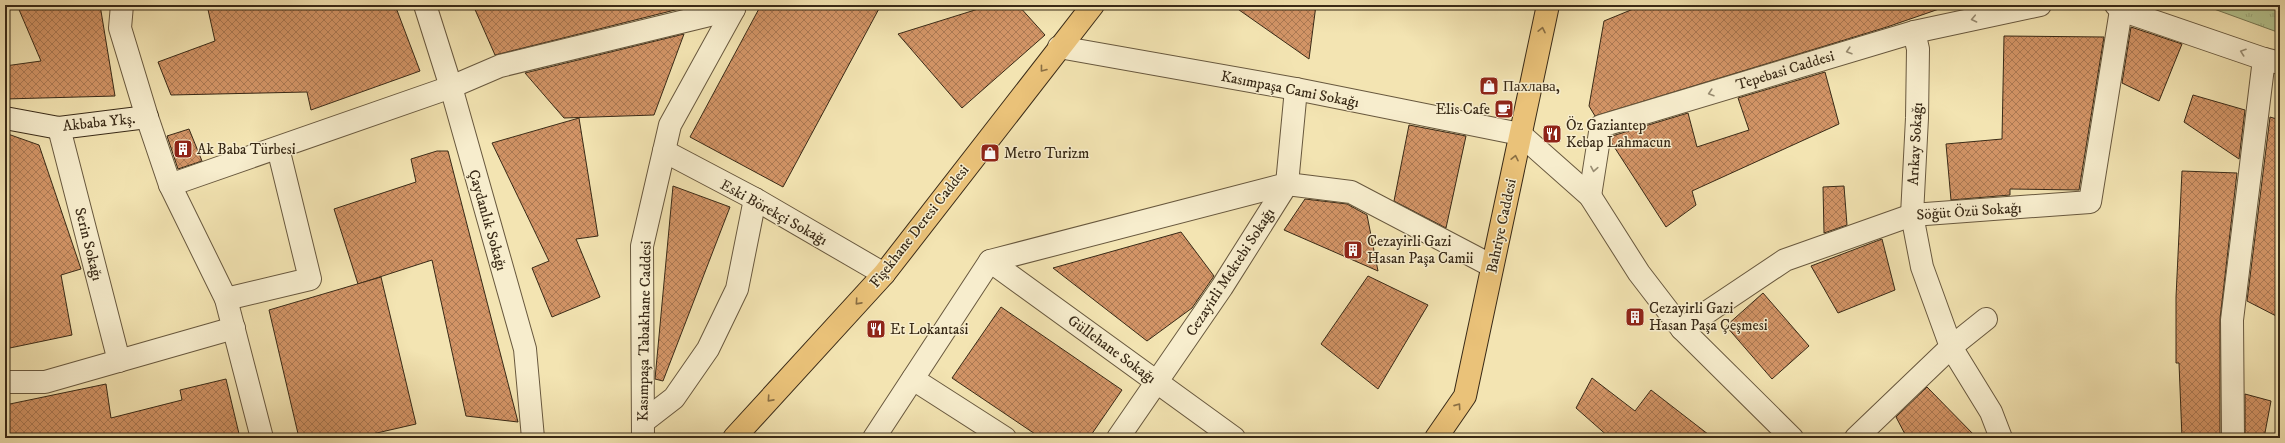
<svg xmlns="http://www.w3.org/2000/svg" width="2285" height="443" font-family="'IM FELL DW Pica',serif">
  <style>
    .grass { fill: url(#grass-tufts); stroke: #777854 }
    .building { fill: url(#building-cross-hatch); stroke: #392a17 }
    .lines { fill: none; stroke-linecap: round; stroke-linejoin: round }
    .street-casing { stroke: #68583e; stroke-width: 24 }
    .secondary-casing { stroke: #392a17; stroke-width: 24 }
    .primary-casing { stroke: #392a17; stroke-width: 24 }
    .street { stroke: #f7edcd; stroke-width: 22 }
    .secondary { stroke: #f7edcd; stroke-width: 22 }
    .primary { stroke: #eac279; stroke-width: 22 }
    .oneway { stroke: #988c72 }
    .oneway2 { stroke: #896e43 }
    .labels { text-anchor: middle; stroke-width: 3; stroke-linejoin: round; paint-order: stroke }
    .street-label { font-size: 15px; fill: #392a17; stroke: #f7edcd }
    .poi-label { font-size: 15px; fill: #392a17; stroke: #f7edcd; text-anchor: start }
  </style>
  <defs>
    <pattern id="grass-tufts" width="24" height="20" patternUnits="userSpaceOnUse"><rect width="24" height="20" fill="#b5c590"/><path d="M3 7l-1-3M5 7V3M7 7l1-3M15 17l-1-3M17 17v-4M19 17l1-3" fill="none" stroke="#9ca97b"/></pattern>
    <pattern id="building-cross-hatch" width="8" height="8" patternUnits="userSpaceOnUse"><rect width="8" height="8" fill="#d29466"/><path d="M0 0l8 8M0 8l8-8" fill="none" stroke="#ab7953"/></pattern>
  </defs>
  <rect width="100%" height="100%" fill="#f3e4b2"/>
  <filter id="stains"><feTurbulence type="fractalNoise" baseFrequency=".005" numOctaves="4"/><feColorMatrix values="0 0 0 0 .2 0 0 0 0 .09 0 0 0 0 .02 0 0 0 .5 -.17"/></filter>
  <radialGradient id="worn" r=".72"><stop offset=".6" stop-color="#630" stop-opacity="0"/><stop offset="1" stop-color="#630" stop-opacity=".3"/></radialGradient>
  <polygon class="grass" points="2203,5 2280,5 2280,33"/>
  <g class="building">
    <polygon points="17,5 100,5 115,96 5,99 5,66 41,61"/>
    <polygon points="207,5 395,5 420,71 311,110 307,92 171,95 158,62 215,41"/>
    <polygon points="473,5 695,5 495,55"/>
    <polygon points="761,5 881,5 783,187 690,137"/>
    <polygon points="991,5 1018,5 1045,35 962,108 898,34"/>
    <polygon points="1232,5 1316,5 1309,59"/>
    <polygon points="1643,5 1938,5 1939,9 1887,27 1595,116 1589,106 1604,21"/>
    <polygon points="2131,27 2182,44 2159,101 2122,83"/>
    <polygon points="684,34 654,115 564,118 525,73"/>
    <polygon points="2004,36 2104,37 2079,190 2010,189 2010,195 1951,200 1946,144 2002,139"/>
    <polygon points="1825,72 1839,124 1692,191 1696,205 1666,227 1611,142 1612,136 1688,113 1697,147 1749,130 1738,98"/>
    <polygon points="2193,95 2245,110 2239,159 2184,122"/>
    <polygon points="2270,117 2280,120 2280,318 2247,301"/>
    <polygon points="579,118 598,236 576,239 600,297 552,317 532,268 549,261 492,143"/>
    <polygon points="1409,125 1466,136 1446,228 1394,201"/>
    <polygon points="189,129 202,161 178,169 167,136"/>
    <polygon points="5,133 39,145 81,269 61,275 72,335 5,349"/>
    <polygon points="437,151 448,151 518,422 466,416 432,260 358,284 334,209 416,182 411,159"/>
    <polygon points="2182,171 2237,173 2220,319 2220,438 2182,438 2179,363 2176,363 2176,297"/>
    <polygon points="673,186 730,207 663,381 655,379"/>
    <polygon points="1844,186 1847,225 1824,233 1823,187"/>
    <polygon points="1305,199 1347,204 1367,215 1378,271 1284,230"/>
    <polygon points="1181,232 1214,276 1192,308 1147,341 1053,268"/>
    <polygon points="1882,239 1895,290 1838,313 1811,266"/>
    <polygon points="1368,276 1428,305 1378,389 1321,344"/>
    <polygon points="381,277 416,424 355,438 299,438 269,310"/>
    <polygon points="1763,293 1809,346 1772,379 1726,326"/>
    <polygon points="1001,307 1122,390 1089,438 1041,438 952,378"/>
    <polygon points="1592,378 1635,411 1651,390 1713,438 1610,438 1576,408"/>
    <polygon points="226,379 240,438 5,438 5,405 106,384 111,418 182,400 180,390"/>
    <polygon points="1927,387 1977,438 1907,438 1896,417"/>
    <polygon points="2245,394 2271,401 2264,438 2245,438"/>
  </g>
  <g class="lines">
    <g class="street-casing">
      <g id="street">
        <polyline points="122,5 120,28 147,117 170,185 226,299 262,438"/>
        <polyline points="425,5 451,87 525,349 533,438"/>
        <polyline points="2116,5 2121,10 2264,59 2280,63"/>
        <polyline points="1914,32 1918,49 1917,118 1912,215 1922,267 1951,347 1991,412 2001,438"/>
        <polyline points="1059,47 1296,89 1520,134 1590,196 1639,273 1682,329 1792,438"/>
        <polyline points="59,128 119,361"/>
        <polyline points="664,151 755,199 884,274"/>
        <polyline points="170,185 451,87 500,66 734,9"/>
        <polyline points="1590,196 1601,126 1914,32 2040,5"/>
        <polyline points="990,261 1234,438"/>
        <polyline points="226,299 310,279 278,148"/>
        <polyline points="1682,329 1785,260 1912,215 2090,202 2121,10"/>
        <polyline points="913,379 1005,438"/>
        <polyline points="5,382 45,382 234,328"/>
        <polyline points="643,422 674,398 708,349 737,289 755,199"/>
        <polyline points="643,438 642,246 670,125 734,9"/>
        <polyline points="874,438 990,261 1287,184 1351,192 1492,266"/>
        <polyline points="1118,438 1222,287 1287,184 1296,89"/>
        <polyline points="1856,438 1951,347 1986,319"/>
        <polyline points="2233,438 2232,320 2264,59"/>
      </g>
    </g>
    <g class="secondary-casing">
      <polyline id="secondary" points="5,118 59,128 147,117"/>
    </g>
    <g class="primary-casing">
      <g id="primary">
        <polyline points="734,438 884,274 1093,5"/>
        <polyline points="1436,438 1465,396 1548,5"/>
      </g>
    </g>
    <use href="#street" class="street"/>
    <use href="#secondary" class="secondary"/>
    <use href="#primary" class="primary"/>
  </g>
  <defs><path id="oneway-chevron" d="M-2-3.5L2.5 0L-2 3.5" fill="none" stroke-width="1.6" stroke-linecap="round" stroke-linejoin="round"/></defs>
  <g class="oneway">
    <use href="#oneway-chevron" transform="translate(1974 19) rotate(168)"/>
    <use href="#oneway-chevron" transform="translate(1849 51) rotate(163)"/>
    <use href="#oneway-chevron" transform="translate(2243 52) rotate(-161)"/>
    <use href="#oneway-chevron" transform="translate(1711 93) rotate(163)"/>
    <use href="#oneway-chevron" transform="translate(1594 169) rotate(100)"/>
  </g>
  <g class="oneway2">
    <use href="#oneway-chevron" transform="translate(1542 30) rotate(-78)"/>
    <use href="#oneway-chevron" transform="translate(1043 69) rotate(128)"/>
    <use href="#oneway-chevron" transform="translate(1515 158) rotate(-78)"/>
    <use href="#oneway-chevron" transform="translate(858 302) rotate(132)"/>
    <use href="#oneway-chevron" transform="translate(770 399) rotate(132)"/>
    <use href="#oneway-chevron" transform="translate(1458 406) rotate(-55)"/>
  </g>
  <defs>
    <g id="shop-square" transform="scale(1)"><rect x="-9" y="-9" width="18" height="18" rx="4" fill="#8f2418" stroke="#f7edcd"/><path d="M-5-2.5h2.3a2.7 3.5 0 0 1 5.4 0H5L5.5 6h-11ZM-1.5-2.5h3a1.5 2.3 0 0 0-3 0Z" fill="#fff"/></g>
    <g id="cafe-square" transform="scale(1)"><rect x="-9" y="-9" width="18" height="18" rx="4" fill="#8f2418" stroke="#f7edcd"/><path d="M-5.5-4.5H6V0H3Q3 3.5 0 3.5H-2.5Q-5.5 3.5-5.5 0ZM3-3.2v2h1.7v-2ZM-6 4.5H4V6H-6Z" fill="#fff"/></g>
    <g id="restaurant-square" transform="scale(1)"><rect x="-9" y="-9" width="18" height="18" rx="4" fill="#8f2418" stroke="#f7edcd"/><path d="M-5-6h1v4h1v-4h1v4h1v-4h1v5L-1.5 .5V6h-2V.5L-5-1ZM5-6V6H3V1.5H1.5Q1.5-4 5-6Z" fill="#fff"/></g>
    <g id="building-square" transform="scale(1)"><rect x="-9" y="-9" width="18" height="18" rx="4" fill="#8f2418" stroke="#f7edcd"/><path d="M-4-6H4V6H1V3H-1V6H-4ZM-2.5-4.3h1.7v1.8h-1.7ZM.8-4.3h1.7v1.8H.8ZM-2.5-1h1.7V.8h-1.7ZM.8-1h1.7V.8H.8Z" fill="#fff"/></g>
  </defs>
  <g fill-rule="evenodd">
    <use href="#shop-square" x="1489" y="86"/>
    <use href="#cafe-square" x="1504" y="109"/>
    <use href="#restaurant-square" x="1552" y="134"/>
    <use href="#building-square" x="183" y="149"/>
    <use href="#shop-square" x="990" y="153"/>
    <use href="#building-square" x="1353" y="250"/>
    <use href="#building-square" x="1635" y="317"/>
    <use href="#restaurant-square" x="876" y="329"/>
  </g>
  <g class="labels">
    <g class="street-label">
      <text transform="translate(1785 70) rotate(-17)" y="5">Tepebasi Caddesi</text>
      <text transform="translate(1290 89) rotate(11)" y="5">Kasımpaşa Cami Sokağı</text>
      <text transform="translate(99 122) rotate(-6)" y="5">Akbaba Ykş.</text>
      <text transform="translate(1915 144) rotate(-87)" y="5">Arıkay Sokağı</text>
      <text transform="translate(1969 211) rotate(-4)" y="5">Söğüt Özü Sokağı</text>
      <text transform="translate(774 212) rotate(29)" y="5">Eski Börekçi Sokağı</text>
      <text transform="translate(488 220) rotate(74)" y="5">Çaydanlık Sokağı</text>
      <text transform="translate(919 226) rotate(-52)" y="5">Fişekhane Deresi Caddesi</text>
      <text transform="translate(1501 226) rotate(-78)" y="5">Bahriye Caddesi</text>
      <text transform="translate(89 244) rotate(76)" y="5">Serin Sokağı</text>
      <text transform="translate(1230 272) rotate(-57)" y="5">Cezayirli Mektebi Sokağı</text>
      <text transform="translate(644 331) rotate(-89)" y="5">Kasımpaşa Tabakhane Caddesi</text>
      <text transform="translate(1112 349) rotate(36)" y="5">Güllehane Sokağı</text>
    </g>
    <g class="poi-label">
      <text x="1503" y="91">Пахлава,</text>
      <text x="1490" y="114" text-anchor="end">Elis Cafe</text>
      <text x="1566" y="130">Öz Gaziantep<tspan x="1566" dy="17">Kebap Lahmacun</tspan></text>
      <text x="197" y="154">Ak Baba Türbesi</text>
      <text x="1004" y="158">Metro Turizm</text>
      <text x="1367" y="246">Cezayirli Gazi<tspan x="1367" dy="17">Hasan Paşa Camii</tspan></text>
      <text x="1649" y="313">Cezayirli Gazi<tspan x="1649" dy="17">Hasan Paşa Çeşmesi</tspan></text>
      <text x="890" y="334">Et Lokantasi</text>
    </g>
  </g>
  <rect width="2285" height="443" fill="none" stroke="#f3e4b2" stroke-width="20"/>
  <rect x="6" y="6" width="2273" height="431" fill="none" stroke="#392a17" stroke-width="2"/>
  <rect x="10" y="10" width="2265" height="423" fill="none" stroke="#392a17"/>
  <rect width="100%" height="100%" filter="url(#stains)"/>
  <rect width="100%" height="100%" fill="url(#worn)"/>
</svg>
